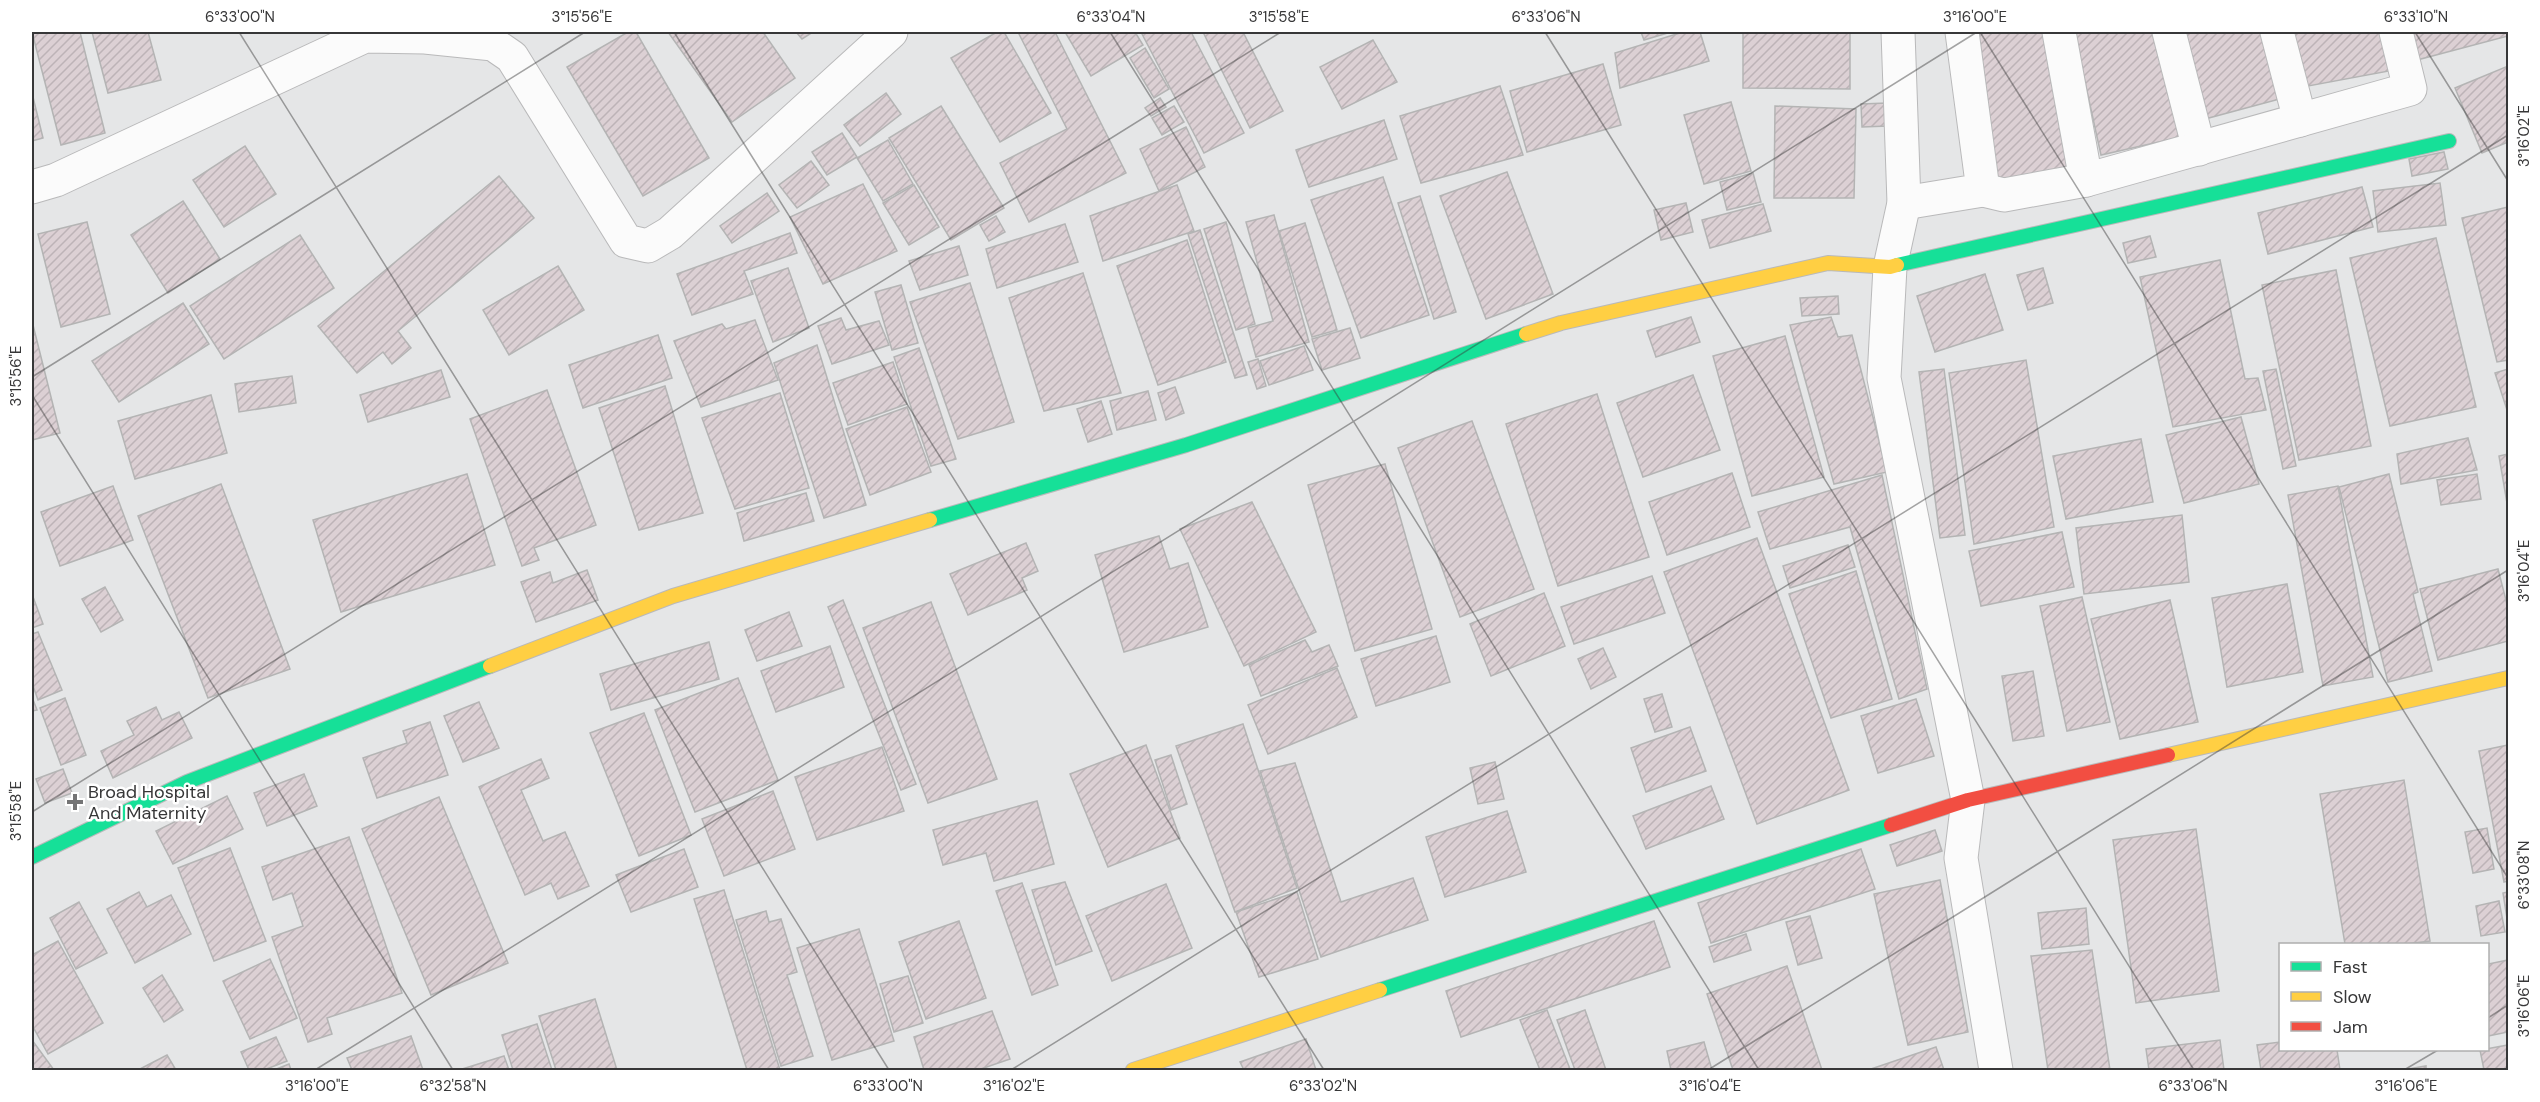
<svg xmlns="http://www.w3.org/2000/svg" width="2540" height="1102" font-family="'DM Sans',sans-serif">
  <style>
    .building { fill: url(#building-hatch); stroke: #b4b4b4; stroke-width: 1.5 }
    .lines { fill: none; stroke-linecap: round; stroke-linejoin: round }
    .street-casing { stroke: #b9b9ba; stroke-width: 35 }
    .fast-casing { stroke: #b9b9ba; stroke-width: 16 }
    .slow-casing { stroke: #b9b9ba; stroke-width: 16 }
    .jam-casing { stroke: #b9b9ba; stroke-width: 16 }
    .street { stroke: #fbfbfb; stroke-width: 33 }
    .fast { stroke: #16e098; stroke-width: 14 }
    .slow { stroke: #ffcf43; stroke-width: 14 }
    .jam { stroke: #f24e42; stroke-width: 14 }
    .ticks { fill: none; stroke: #373738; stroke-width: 1.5; stroke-opacity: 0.45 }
    .poi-dot { fill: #747475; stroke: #fff; stroke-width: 2 }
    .labels { text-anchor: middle; stroke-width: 5; stroke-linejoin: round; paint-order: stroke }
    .poi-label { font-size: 18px; fill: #373738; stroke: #fff; text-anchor: start }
    .neatline { fill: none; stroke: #373738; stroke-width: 2 }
    .ticks-label { font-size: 15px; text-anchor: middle; fill: #373738 }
  </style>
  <defs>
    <pattern id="building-hatch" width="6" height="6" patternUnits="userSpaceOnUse" patternTransform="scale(1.5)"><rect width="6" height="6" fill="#dcd0d4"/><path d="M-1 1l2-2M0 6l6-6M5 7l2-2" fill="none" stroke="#bdb3b7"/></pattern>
  </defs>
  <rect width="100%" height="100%" fill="#e5e6e7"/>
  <g class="building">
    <polygon points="32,32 80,32 105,133 61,145"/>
    <polygon points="92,32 148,32 161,80 108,93"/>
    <polygon points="628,32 636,32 709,158 643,196 567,67"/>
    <polygon points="668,32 763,32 795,78 732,122"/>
    <polygon points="796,32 813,32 802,39"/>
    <polygon points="997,32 1004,32 1051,113 1000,142 951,58"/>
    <polygon points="1018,32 1055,32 1126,173 1029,222 1000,163 1067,129"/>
    <polygon points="1065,32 1135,32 1143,45 1091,76"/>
    <polygon points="1141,32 1191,32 1244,133 1204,153"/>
    <polygon points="1203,32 1243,32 1283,111 1250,128"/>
    <polygon points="1641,32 1671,32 1644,40"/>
    <polygon points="1683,32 1700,32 1709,61 1620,88 1615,53"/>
    <polygon points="1743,32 1850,32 1850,89 1743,88"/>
    <polygon points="1975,32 2052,32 2074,172 1998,183"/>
    <polygon points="2074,32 2157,32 2181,137 2101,155"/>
    <polygon points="2182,32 2269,32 2287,97 2205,119"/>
    <polygon points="2292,32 2382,32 2389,71 2303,87"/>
    <polygon points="2409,32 2508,32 2508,36 2417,60"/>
    <polygon points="1373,40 1397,82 1342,109 1320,67"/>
    <polygon points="1145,48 1169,89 1154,98 1130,58"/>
    <polygon points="1603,64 1621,125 1527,152 1510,91"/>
    <polygon points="2508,66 2508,142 2482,153 2455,88"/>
    <polygon points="1500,86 1523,155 1421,183 1400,116"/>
    <polygon points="32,93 43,138 32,141"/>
    <polygon points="886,93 901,114 860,146 844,125"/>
    <polygon points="1160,98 1166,107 1151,116 1145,108"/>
    <polygon points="1731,102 1751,171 1704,184 1684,115"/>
    <polygon points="1887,103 1888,126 1862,127 1861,104"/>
    <polygon points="941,106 1004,208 951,240 889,138"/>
    <polygon points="1174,106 1184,122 1162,135 1152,118"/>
    <polygon points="1775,106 1856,109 1854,198 1774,198"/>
    <polygon points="1384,120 1397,159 1309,187 1296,150"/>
    <polygon points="1186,127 1205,167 1159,191 1140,149"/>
    <polygon points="842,133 857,157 827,175 812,152"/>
    <polygon points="888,140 913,184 883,201 857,158"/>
    <polygon points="245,146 276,194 224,227 193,180"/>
    <polygon points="2444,152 2448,169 2412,176 2409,159"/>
    <polygon points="811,161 829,185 797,208 779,185"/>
    <polygon points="1507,172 1553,294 1486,319 1440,196"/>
    <polygon points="1753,173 1761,202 1727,210 1720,182"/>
    <polygon points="499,176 534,218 398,331 411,348 392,364 383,352 357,373 318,326"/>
    <polygon points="1383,177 1429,315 1361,338 1311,200"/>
    <polygon points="2440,183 2446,225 2378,232 2373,191"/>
    <polygon points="863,184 897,251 823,284 790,217"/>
    <polygon points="914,185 939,227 909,245 883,203"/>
    <polygon points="1177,185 1194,231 1103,261 1090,216"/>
    <polygon points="2362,187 2373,227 2268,254 2258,213"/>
    <polygon points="767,193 779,211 732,243 720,226"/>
    <polygon points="1420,196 1456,312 1434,319 1398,203"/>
    <polygon points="183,201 220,259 168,293 131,235"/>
    <polygon points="1686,203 1693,232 1661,240 1654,210"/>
    <polygon points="1763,204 1771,231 1710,248 1702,220"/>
    <polygon points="2508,207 2508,360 2497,362 2462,218"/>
    <polygon points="1274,215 1309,342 1256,357 1248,328 1273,321 1246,222"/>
    <polygon points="996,216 1005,232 989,241 980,225"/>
    <polygon points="87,222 110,314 61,327 38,234"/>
    <polygon points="1226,222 1255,324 1236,330 1204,229"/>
    <polygon points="1305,223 1337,330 1312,337 1279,231"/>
    <polygon points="1065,224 1078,262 997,288 986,249"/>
    <polygon points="1200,230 1247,375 1235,378 1188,234"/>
    <polygon points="790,233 797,253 744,271 753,294 692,315 677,274"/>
    <polygon points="300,235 334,288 224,359 190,306"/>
    <polygon points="2150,236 2156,257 2128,263 2123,243"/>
    <polygon points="2436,238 2476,407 2390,426 2350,258"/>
    <polygon points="1187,240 1226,362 1158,385 1117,266"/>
    <polygon points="959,246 968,275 920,290 909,261"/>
    <polygon points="2220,260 2245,379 2258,378 2266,410 2173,427 2140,277"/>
    <polygon points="558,266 584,310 509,355 483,310"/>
    <polygon points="788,268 809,328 773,342 751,281"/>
    <polygon points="2043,268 2053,303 2028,310 2017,275"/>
    <polygon points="2336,270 2371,446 2299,460 2262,285"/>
    <polygon points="1083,273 1121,393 1044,411 1009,298"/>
    <polygon points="1985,274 2003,330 1935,352 1917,296"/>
    <polygon points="970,283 1014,422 958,439 910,302"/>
    <polygon points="901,285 918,343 892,350 875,292"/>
    <polygon points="1838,296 1839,314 1802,316 1800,298"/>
    <polygon points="183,303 209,344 119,402 92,361"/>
    <polygon points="1691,317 1700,342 1656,357 1647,331"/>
    <polygon points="1831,317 1838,337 1852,335 1887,472 1834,484 1790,325"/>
    <polygon points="841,318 846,330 879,321 889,345 832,364 818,326"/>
    <polygon points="755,320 778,380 701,407 674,341 722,324 726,329"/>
    <polygon points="32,321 60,433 32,440"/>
    <polygon points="1350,328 1360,358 1322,370 1312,339"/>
    <polygon points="658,335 672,378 583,408 569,365"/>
    <polygon points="1785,336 1824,477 1752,496 1713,356"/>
    <polygon points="817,345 866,505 824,518 774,363"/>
    <polygon points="1304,346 1313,370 1269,385 1260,361"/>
    <polygon points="919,348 956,459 931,466 894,357"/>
    <polygon points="1258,359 1266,386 1257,389 1248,362"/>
    <polygon points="2026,360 2054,527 1974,544 1949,373"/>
    <polygon points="893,362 907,404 848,425 833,383"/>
    <polygon points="1944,369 1965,535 1940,538 1919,372"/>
    <polygon points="2276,369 2296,466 2283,469 2263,371"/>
    <polygon points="2508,369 2508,413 2495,373"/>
    <polygon points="441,370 450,397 368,422 360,395"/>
    <polygon points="1693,375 1720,450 1643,477 1617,403"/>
    <polygon points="292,376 296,403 239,412 235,384"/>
    <polygon points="665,386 703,513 639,530 599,408"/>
    <polygon points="1175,387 1184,413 1166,420 1158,393"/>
    <polygon points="547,390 596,525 534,548 539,560 522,566 470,419"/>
    <polygon points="1148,391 1156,420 1117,430 1110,401"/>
    <polygon points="780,393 809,488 735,509 702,418"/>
    <polygon points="1597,394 1649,557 1558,586 1506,424"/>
    <polygon points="211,395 227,453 135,479 118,421"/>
    <polygon points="1101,401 1112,434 1088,442 1077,409"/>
    <polygon points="907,407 931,472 870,495 846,429"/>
    <polygon points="2241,417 2259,484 2184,503 2166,435"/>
    <polygon points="1472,421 1534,589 1460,617 1398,448"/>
    <polygon points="2468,438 2477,470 2401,484 2397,454"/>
    <polygon points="2141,439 2153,502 2066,519 2053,456"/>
    <polygon points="2508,454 2508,509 2499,456"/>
    <polygon points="1385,464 1432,629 1355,651 1308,485"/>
    <polygon points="1732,473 1750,527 1667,555 1649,502"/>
    <polygon points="467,474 495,565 341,612 313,520"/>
    <polygon points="2389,474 2418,592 2413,594 2432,671 2388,682 2339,487"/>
    <polygon points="2477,474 2481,499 2441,505 2437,480"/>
    <polygon points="1882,475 1927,689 1899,699 1850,527 1770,549 1758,512"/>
    <polygon points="221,484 290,669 208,698 138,516"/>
    <polygon points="113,486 133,540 60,566 41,512"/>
    <polygon points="2338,486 2373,677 2323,686 2288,495"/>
    <polygon points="806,493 814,521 744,541 737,513"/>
    <polygon points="1252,502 1316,632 1244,666 1180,529"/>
    <polygon points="2182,515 2189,582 2084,594 2076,528"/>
    <polygon points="2062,532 2074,587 1981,606 1969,551"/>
    <polygon points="1159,536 1170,569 1188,563 1208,627 1124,652 1095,555"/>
    <polygon points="1757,538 1849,790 1757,824 1664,572"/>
    <polygon points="1026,543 1038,571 1022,578 1027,590 968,615 950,574"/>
    <polygon points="1848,545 1855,567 1790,588 1783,566"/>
    <polygon points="2498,569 2508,608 2508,641 2438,660 2420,589"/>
    <polygon points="587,570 598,600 536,622 521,582 550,572 553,583"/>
    <polygon points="1856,571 1892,699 1831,718 1789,594"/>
    <polygon points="1652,576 1665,613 1574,644 1561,607"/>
    <polygon points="2287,584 2303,672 2227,687 2212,598"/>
    <polygon points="105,587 123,620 101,632 82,599"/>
    <polygon points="1544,593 1565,646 1491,676 1470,624"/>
    <polygon points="32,594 43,624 32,628"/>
    <polygon points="2082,597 2110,722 2067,731 2040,606"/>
    <polygon points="843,600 916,784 901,790 828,607"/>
    <polygon points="2170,600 2198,722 2120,739 2091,619"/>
    <polygon points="931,602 997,779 928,803 863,628"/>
    <polygon points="789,612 802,646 757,661 745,630"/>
    <polygon points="38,632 62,690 38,700 32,683 32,634"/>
    <polygon points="1436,636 1450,682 1376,706 1361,659"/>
    <polygon points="1305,640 1312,652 1329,645 1338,666 1261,696 1249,665"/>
    <polygon points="709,642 719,679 611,710 600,674"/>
    <polygon points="830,646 844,687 776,712 761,671"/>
    <polygon points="1603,648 1616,677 1591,689 1578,659"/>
    <polygon points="1337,668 1357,717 1268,754 1248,705"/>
    <polygon points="2033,671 2044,736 2013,741 2002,676"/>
    <polygon points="738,678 778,780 695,812 655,710"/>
    <polygon points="1662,694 1672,727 1655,732 1644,699"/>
    <polygon points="32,697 37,710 32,711"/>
    <polygon points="65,698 86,755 61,765 40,708"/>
    <polygon points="1916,699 1934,756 1878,773 1861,716"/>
    <polygon points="479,702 499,748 463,762 444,716"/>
    <polygon points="156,707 162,720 179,712 192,738 113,778 101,751 134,735 127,721"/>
    <polygon points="644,713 691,835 639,856 590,733"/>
    <polygon points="430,722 448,775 377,798 363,758 407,743 403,731"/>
    <polygon points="1243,724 1297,888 1235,912 1176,746"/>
    <polygon points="1690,727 1706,771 1646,792 1631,748"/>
    <polygon points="1146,745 1180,838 1108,867 1070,774"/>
    <polygon points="2508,745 2508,881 2504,882 2479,751"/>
    <polygon points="882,747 904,811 817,840 795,777"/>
    <polygon points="1171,755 1187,804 1171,810 1155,760"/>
    <polygon points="541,759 549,778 521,790 543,841 565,832 589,886 558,899 551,883 525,895 479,787"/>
    <polygon points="1495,762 1504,799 1478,804 1470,768"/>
    <polygon points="1295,763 1341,902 1413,878 1428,920 1321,957 1260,771"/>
    <polygon points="63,769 72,793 45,803 36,779"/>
    <polygon points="304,774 317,806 267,826 254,793"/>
    <polygon points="2404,780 2430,941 2406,944 2345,944 2320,794"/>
    <polygon points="1711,786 1724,819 1646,849 1633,816"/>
    <polygon points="773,791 795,849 724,876 702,819"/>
    <polygon points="227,796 243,829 173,864 156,831"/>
    <polygon points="439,797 508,963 431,995 362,829"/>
    <polygon points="1037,801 1054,864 994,881 986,853 943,865 933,830"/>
    <polygon points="1507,811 1526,872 1445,897 1426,837"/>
    <polygon points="2487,828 2494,869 2473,873 2465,832"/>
    <polygon points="2196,829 2219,991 2136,1003 2113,840"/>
    <polygon points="1935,830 1942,851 1897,866 1890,845"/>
    <polygon points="349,837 402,993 327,1018 332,1034 308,1042 272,937 303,926 292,893 273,900 262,867"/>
    <polygon points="230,848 266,941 214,961 178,868"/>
    <polygon points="684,849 698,887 631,912 616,875"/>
    <polygon points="1861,849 1875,889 1711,943 1698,903"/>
    <polygon points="1940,880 1968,1032 1908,1045 1874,894"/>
    <polygon points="1065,882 1092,951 1056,965 1032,890"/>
    <polygon points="1022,883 1058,985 1032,995 996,891"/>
    <polygon points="1166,884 1192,948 1112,981 1086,916"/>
    <polygon points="724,890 780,1070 747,1070 694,899"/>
    <polygon points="139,892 147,907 171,895 191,934 135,963 107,909"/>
    <polygon points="1297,892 1318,959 1259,977 1236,912"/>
    <polygon points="2508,892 2508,925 2503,893"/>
    <polygon points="2499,901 2505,932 2481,936 2476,906"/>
    <polygon points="79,902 107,953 76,969 50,918"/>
    <polygon points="2086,908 2089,944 2042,949 2038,913"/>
    <polygon points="766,911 769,922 781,919 797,972 787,975 813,1056 781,1066 736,920"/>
    <polygon points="1810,916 1822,958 1798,965 1786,922"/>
    <polygon points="959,921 986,998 926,1019 899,942"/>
    <polygon points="1654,921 1670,967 1461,1037 1446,991"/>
    <polygon points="859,929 894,1041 832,1060 797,948"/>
    <polygon points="1746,934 1751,950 1714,962 1709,947"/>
    <polygon points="58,941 103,1023 48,1054 32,1025 32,955"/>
    <polygon points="2092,950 2110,1070 2048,1070 2031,956"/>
    <polygon points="270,959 297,1018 250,1039 223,981"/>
    <polygon points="2508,960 2508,1032 2488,1036 2488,964"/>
    <polygon points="1787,966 1822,1070 1733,1070 1707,994"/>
    <polygon points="162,975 183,1010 164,1022 143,988"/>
    <polygon points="908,976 923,1023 894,1032 880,984"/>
    <polygon points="595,999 617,1070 556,1070 539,1016"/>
    <polygon points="1547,1010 1570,1069 1566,1070 1540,1070 1520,1020"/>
    <polygon points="1585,1010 1606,1070 1575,1070 1557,1020"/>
    <polygon points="992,1011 1010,1059 978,1070 924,1070 914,1037"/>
    <polygon points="537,1024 552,1070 513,1070 502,1035"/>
    <polygon points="411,1036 423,1070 352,1070 347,1058"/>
    <polygon points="276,1037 287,1061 264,1070 249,1070 241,1052"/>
    <polygon points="1306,1039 1316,1070 1244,1070 1240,1062"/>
    <polygon points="32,1040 54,1070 32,1070"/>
    <polygon points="2220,1040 2224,1070 2149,1070 2146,1049"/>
    <polygon points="1704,1042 1712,1070 1671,1070 1667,1051"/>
    <polygon points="2280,1042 2280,1050 2337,1050 2340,1070 2261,1070 2257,1045"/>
    <polygon points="2508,1045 2508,1070 2484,1070 2480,1050"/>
    <polygon points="1936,1047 1944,1070 1868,1070"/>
    <polygon points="167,1055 176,1070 138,1070"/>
    <polygon points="504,1056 509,1070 459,1070"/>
    <polygon points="289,1064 291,1070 274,1070"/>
    <polygon points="2426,1066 2426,1070 2402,1070"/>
  </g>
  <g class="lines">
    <g class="street-casing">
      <g id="street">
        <polyline points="1898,32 1904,203 1890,267 1884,378 1968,800 1961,858 1996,1070"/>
        <polyline points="2059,32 2086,180"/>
        <polyline points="2169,32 2199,149"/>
        <polyline points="2277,32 2300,120"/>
        <polyline points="32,187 56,180 365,36 425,37 493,44 512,57 626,241 648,246 670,233 891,32"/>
        <polyline points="1983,190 2004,195 2086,180 2410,89 2396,32"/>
        <polyline points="1904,203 1983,190 1962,32"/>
      </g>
    </g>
    <g class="fast-casing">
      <g id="fast">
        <polyline points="1897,265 2449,141"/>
        <polyline points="930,520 1186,445 1526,334"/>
        <polyline points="32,857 187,782 490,666"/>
        <polyline points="1380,990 1891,825"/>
      </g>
    </g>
    <g class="slow-casing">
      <g id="slow">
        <polyline points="1526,334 1561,323 1828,263 1890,267 1897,265"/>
        <polyline points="490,666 673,596 930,520"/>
        <polyline points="2168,755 2508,678"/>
        <polyline points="1133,1070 1380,990"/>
      </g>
    </g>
    <g class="jam-casing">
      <polyline id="jam" points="1891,825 1968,800 2168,755"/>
    </g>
    <use href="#street" class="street"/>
    <use href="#fast" class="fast"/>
    <use href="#slow" class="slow"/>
    <use href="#jam" class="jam"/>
  </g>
  <path class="ticks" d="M239,32l650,1038M674,32l650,1038M1110,32l649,1038M1545,32l649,1038M1980,32l528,846M2415,32l93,149M32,377l553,-345M32,395l421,675M32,812l1249,-780M2488,1018l20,-13M315,1070l1662,-1038M1011,1070l1497,-935M1708,1070l800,-500M2404,1070l34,-20"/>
  <path class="poi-dot" d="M72 793h6v6h6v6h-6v6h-6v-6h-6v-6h6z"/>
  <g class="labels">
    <g class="poi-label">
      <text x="88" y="798">Broad Hospital<tspan x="88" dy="21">And Maternity</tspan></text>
    </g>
  </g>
  <rect width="2540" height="1102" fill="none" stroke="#ffffff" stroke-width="66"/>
  <rect x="2279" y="943" width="210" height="108" fill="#ffffff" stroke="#afafaf" stroke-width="1.5"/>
  <rect x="2291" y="962" width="30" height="9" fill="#16e098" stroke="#afafaf" stroke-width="1.5"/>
  <text x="2333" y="973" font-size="18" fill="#373738">Fast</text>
  <rect x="2291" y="992" width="30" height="9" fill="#ffcf43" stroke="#afafaf" stroke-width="1.5"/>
  <text x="2333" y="1003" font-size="18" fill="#373738">Slow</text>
  <rect x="2291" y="1022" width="30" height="9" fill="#f24e42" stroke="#afafaf" stroke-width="1.5"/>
  <text x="2333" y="1033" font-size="18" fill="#373738">Jam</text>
  <rect x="33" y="33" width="2474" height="1036" class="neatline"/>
  <g class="ticks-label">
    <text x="240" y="22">6°33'00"N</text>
    <text x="582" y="22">3°15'56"E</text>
    <text x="1111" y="22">6°33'04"N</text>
    <text x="1279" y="22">3°15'58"E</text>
    <text x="1546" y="22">6°33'06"N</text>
    <text x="1975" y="22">3°16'00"E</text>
    <text x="2416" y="22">6°33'10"N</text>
    <text transform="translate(2524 136) rotate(-90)" y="5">3°16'02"E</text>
    <text transform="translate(16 376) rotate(-90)" y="5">3°15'56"E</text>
    <text transform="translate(2524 571) rotate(-90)" y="5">3°16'04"E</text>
    <text transform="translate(16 811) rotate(-90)" y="5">3°15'58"E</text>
    <text transform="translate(2524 875) rotate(-90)" y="5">6°33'08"N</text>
    <text transform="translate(2524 1006) rotate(-90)" y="5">3°16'06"E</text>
    <text x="317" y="1091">3°16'00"E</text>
    <text x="453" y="1091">6°32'58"N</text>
    <text x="888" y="1091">6°33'00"N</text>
    <text x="1014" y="1091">3°16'02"E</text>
    <text x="1323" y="1091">6°33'02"N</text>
    <text x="1710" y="1091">3°16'04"E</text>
    <text x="2193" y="1091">6°33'06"N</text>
    <text x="2406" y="1091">3°16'06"E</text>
  </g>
</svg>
